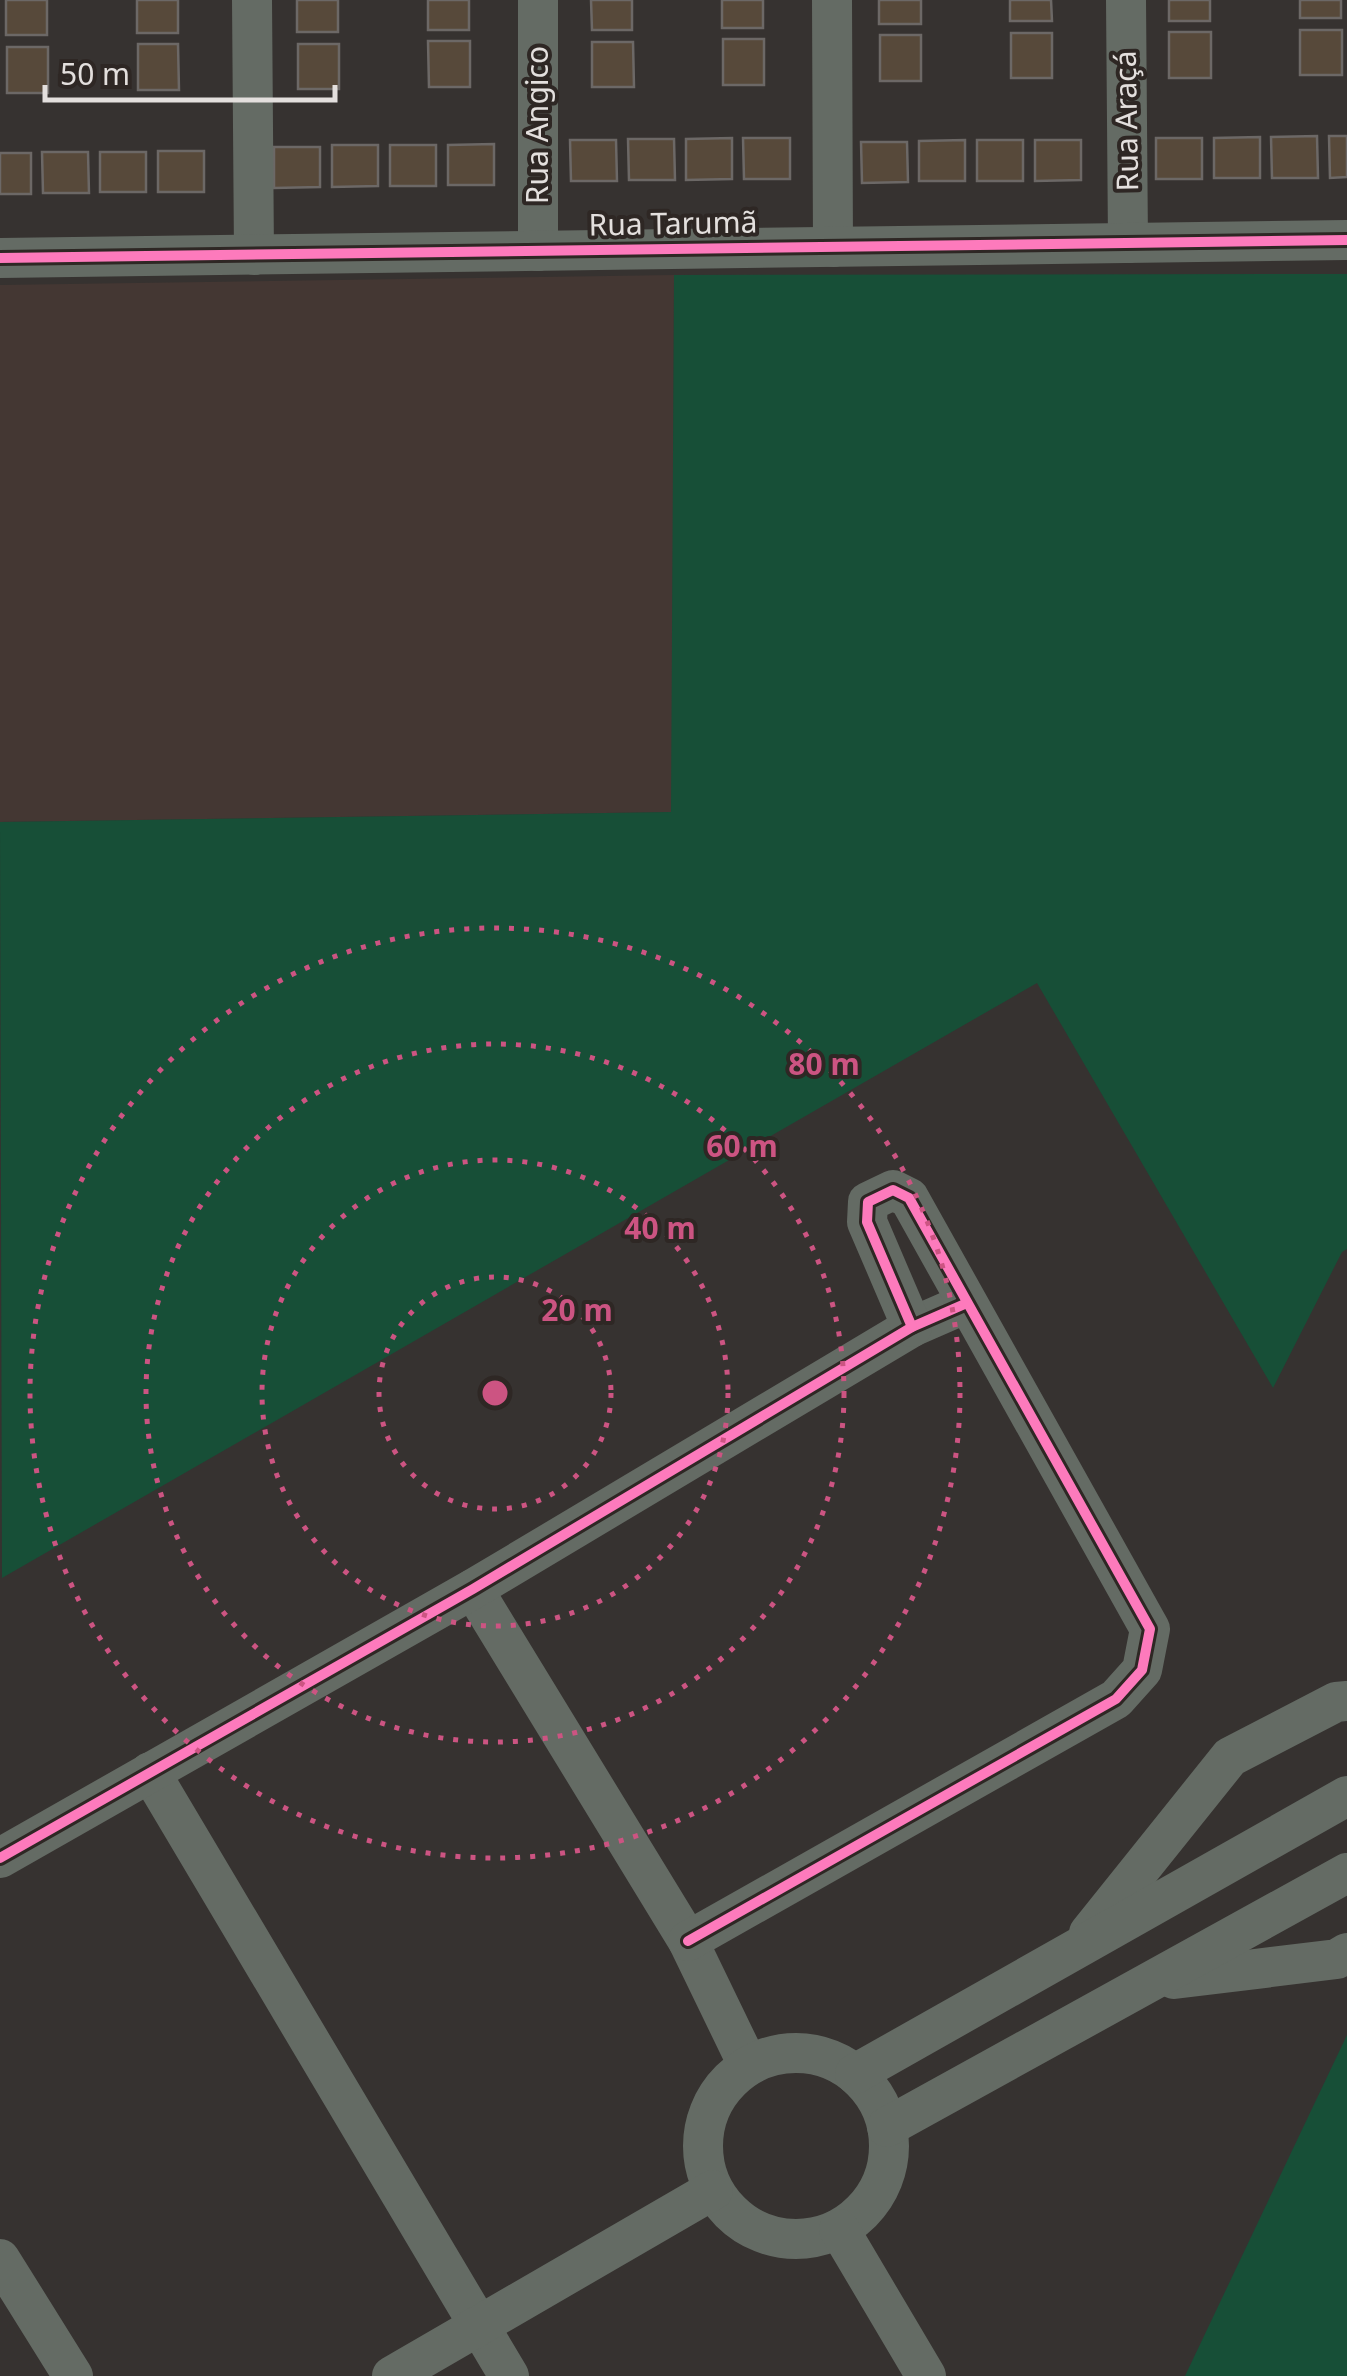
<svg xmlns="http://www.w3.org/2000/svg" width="1347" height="2376" font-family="'Noto Sans',sans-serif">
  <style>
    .built { fill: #443733 }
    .green { fill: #174f37 }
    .building { fill: #57493a; stroke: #6c6866; stroke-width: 2.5 }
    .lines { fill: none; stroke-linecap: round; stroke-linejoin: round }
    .minor { stroke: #646b64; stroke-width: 40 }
    .cycleway-casing { stroke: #2e2724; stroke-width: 16 }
    .cycleway { stroke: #fd7abc; stroke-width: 10 }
    .ring { fill: none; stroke: #cc5482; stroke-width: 5; stroke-dasharray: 5 10 }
    .labels { text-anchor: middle; stroke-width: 8; stroke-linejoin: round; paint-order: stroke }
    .street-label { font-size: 30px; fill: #e3dfdd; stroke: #2e2724 }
    .centre { fill: #cc5482; stroke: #2e2724; stroke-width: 5 }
    .ring-label { font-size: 30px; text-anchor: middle; font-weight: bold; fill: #cc5482; stroke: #2e2724; stroke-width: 8; stroke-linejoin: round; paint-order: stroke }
  </style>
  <rect width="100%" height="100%" fill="#363230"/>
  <polygon class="built" points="674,275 672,812 0,822 0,285"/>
  <g class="green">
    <polygon points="1347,274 1347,1249 1342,1252 1273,1388 1037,983 2,1578 0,822 671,812 674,275"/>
    <polygon points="1347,2035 1347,2376 1185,2376"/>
  </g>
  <g class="building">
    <rect x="6" y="0" width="41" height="35"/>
    <rect x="137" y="0" width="41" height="33"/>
    <rect x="297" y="0" width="41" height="32"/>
    <rect x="428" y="0" width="41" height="30"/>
    <polygon points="591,0 632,0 632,30 592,30"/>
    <rect x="722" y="0" width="41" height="28"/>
    <rect x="879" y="0" width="42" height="24"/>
    <polygon points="1010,0 1051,0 1052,21 1010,21"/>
    <rect x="1169" y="0" width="41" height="21"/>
    <rect x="1300" y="0" width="41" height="18"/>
    <rect x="1300" y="30" width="42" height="45"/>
    <rect x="1169" y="32" width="42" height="46"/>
    <rect x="1011" y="33" width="41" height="45"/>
    <rect x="880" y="35" width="41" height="46"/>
    <rect x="723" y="39" width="41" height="46"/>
    <polygon points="428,41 470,41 470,87 429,87"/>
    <polygon points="592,42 633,42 634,87 592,87"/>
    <polygon points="138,44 178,44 179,90 138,90"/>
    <rect x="298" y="44" width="41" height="45"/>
    <rect x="7" y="47" width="41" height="46"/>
    <polygon points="1317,136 1318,178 1272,178 1271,137"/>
    <polygon points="1329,136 1347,136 1347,177 1330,178"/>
    <polygon points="1260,137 1260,178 1214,178 1214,138"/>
    <polygon points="732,138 732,179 686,180 686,139"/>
    <polygon points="743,138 790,138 790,179 744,179"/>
    <rect x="1156" y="138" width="46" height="41"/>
    <polygon points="628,139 674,139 675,180 629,180"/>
    <polygon points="570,140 616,140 617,181 571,181"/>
    <polygon points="965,140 965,181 919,181 919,141"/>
    <rect x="977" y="140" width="46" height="41"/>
    <polygon points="1035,140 1081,140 1081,180 1035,181"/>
    <polygon points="861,142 907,142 908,182 862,183"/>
    <polygon points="494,144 494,185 448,185 448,145"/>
    <polygon points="332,145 378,145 378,186 332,187"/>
    <rect x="390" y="145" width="46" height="41"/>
    <polygon points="274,147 320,147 320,187 274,188"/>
    <rect x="158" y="151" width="46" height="41"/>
    <polygon points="42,152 88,152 89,193 43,193"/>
    <rect x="100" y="152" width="46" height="40"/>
    <rect x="0" y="153" width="31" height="41"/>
  </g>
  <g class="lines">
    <g class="minor">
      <polyline points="252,0 254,255"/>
      <polyline points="538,0 538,251"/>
      <polyline points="832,0 833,247"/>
      <polyline points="1126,0 1128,243"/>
      <polyline points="0,258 1347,240"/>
      <polyline points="473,1589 688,1941 748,2065"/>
      <polyline points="150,1772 509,2376"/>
      <polyline points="0,1858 473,1589 912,1327 967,1303"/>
      <polyline points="1089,1933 1230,1757 1336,1702 1347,1701"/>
      <polyline points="688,1941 1116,1699 1142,1670 1150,1629 909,1198 893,1190 868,1202 867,1222 912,1327"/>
      <polyline points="1174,1979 1337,1959 1347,1953"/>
      <circle cx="796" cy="2146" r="93"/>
      <polyline points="855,2074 1347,1796"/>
      <polyline points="887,2127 1347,1873"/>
      <polyline points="839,2229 926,2376"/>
      <polyline points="0,2259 73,2376"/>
      <polyline points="392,2376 713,2190"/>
    </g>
    <g class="cycleway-casing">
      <g id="cycleway">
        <polyline points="0,258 1347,240"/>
        <polyline points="0,1858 473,1589 912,1327 967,1303"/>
        <polyline points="688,1941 1116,1699 1142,1670 1150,1629 909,1198 893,1190 868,1202 867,1222 912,1327"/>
      </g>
    </g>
    <use href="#cycleway" class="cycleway"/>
  </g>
  <g class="ring">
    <circle cx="495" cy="1393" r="116"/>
    <circle cx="495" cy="1393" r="233"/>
    <circle cx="495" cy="1393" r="349"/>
    <circle cx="495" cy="1393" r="465"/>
  </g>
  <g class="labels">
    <g class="street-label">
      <text transform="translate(1127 121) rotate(-91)" y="10">Rua Araçá</text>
      <text transform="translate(538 125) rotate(-90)" y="10">Rua Angico</text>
      <text transform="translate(673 224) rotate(-1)" y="10">Rua Tarumã</text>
    </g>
  </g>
  <circle cx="495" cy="1393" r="15" class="centre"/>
  <g class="ring-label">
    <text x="824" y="1075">80 m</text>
    <text x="742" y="1157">60 m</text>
    <text x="660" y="1239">40 m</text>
    <text x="577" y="1321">20 m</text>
  </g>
  <path d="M45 85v15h290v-15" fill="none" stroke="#e3dfdd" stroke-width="5"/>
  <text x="60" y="85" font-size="30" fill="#e3dfdd" stroke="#2e2724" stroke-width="8" paint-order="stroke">50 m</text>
</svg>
